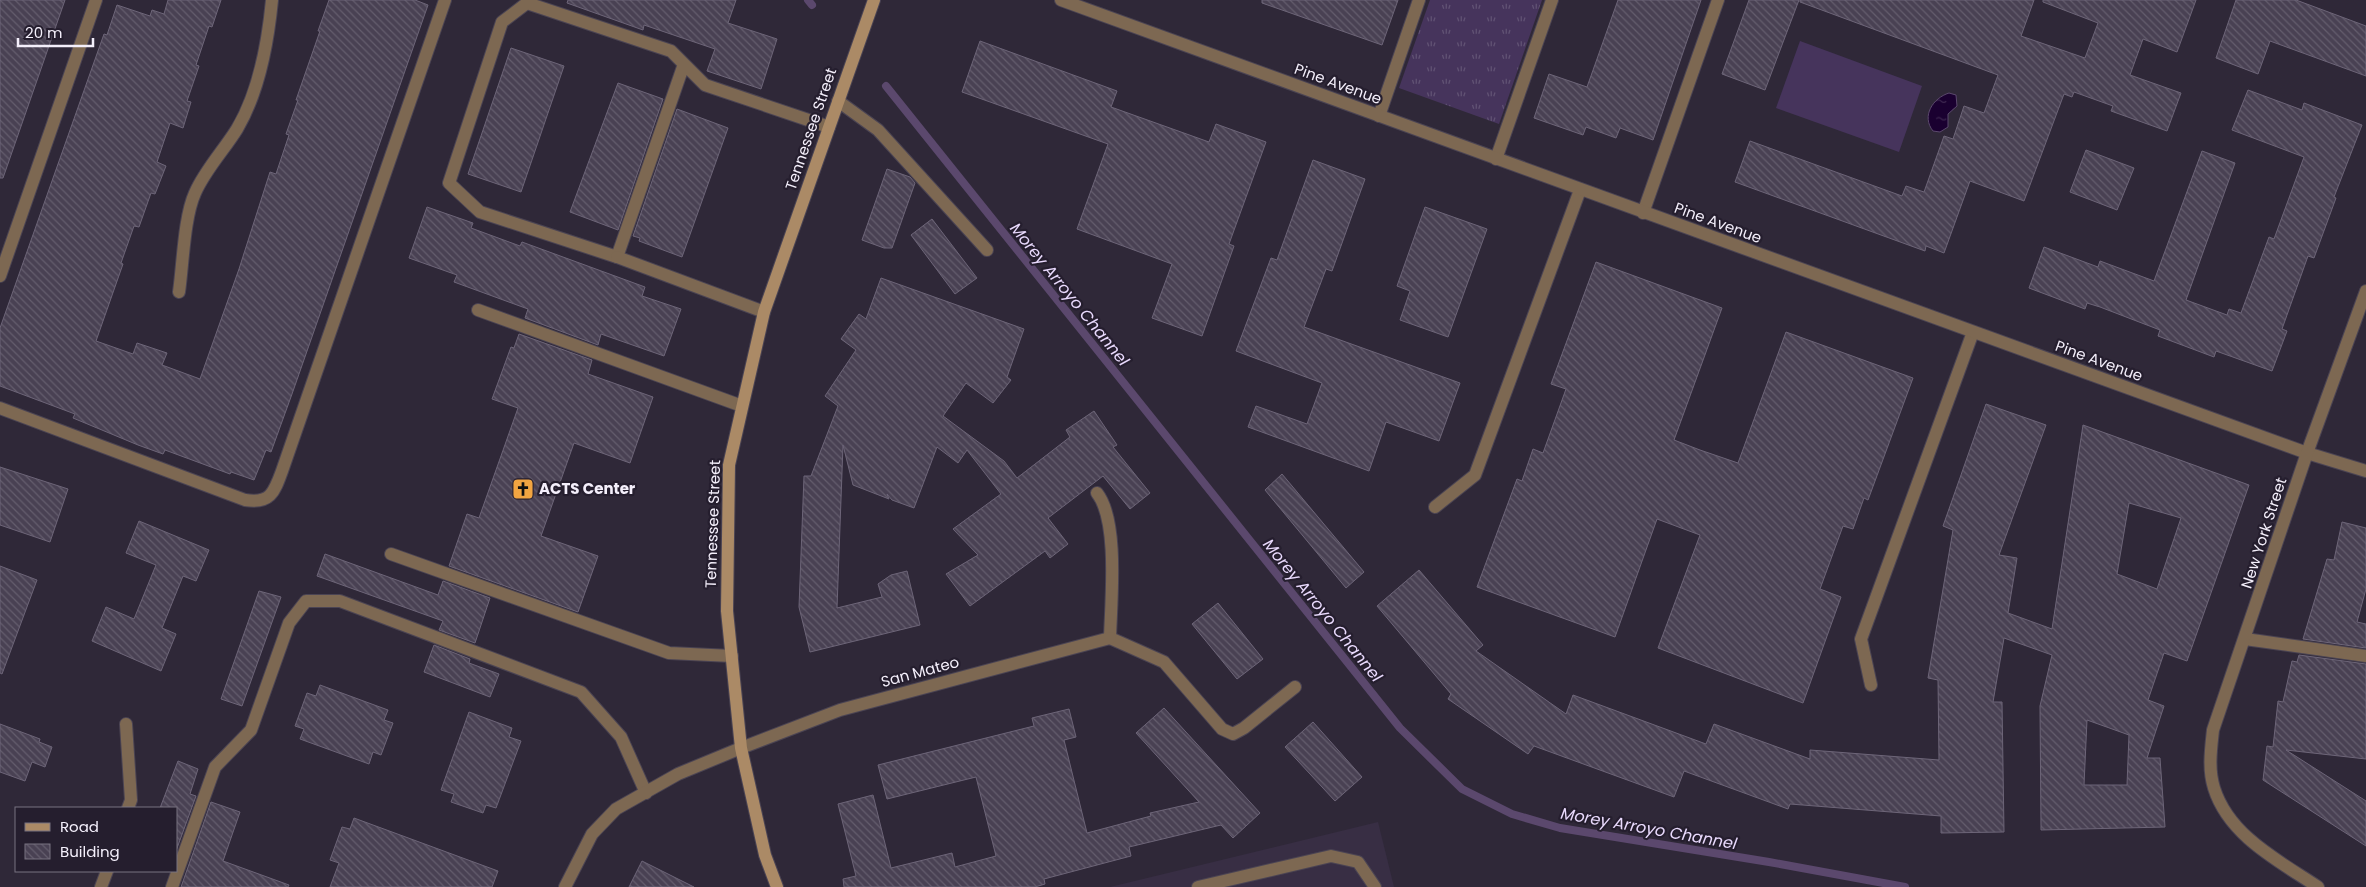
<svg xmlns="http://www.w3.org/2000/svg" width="2366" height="887" font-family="Poppins,sans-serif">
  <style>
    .built { fill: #382e44 }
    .grass { fill: url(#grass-tufts) }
    .pitch { fill: #46345c }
    .water { fill: url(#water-ripples); stroke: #5b486d }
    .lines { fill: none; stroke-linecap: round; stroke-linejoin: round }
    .stream { stroke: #5b486d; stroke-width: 8 }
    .building { fill: url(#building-back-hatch); stroke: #6d6578; fill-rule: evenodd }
    .service-casing { stroke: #4b4453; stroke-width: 14 }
    .minor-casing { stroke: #4b4453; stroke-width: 14 }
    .secondary-casing { stroke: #4b4453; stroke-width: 14 }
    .service { stroke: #7d6852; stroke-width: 12 }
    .minor { stroke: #7d6852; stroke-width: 12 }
    .secondary { stroke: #ab8a66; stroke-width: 12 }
    .labels { text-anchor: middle; stroke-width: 4.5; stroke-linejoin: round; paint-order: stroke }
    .street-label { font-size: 15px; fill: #f4effb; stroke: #251e2e }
    .poi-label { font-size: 15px; font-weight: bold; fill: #f4effb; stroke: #251e2e; text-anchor: start }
    .water-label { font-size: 16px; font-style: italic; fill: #e9dafd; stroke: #251e2e }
  </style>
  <defs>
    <pattern id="grass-tufts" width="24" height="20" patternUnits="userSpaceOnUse" patternTransform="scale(1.25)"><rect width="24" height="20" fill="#46345c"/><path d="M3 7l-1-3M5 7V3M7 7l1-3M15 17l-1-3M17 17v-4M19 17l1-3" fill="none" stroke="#615274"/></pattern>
    <pattern id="water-ripples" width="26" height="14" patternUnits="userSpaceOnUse" patternTransform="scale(1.25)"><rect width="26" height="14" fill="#1a0030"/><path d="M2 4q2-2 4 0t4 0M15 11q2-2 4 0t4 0" fill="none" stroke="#3c264f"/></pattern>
    <pattern id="building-back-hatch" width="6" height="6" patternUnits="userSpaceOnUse" patternTransform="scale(1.25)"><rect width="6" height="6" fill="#494153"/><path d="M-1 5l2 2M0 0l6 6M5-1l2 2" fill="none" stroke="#645d6d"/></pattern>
  </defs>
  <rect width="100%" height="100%" fill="#2f2838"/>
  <polygon class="built" points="1378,822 1394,887 1110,887"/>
  <polygon class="grass" points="1430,0 1542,0 1499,124 1399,88"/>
  <polygon class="pitch" points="1800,41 1922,86 1899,152 1776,108"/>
  <path class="water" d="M1949,93l7,2 1,11 -9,8v13l-8,5 -7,-1c-12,-15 0,-33 16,-38z"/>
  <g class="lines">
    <g class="stream">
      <polyline points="808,0 812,5"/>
      <polyline points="886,86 1400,728 1462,789 1512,814 1560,828 1769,862 1905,887"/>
    </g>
  </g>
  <g class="building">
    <polygon points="0,0 65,0 3,178 0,178"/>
    <polygon points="168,0 221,0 212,27 209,26 196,65 199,66 187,101 191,102 183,128 170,123 157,162 166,166 155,194 151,193 139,227 134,226 121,263 123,264 96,341 133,354 137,343 167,353 162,365 200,379 239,269 270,172 276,174 289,135 286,134 298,100 296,100 320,31 318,31 329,0 415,0 428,5 292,394 271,452 266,450 254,480 231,472 230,474 165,450 163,454 138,445 73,418 75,414 0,386 0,328 104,34 107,35 117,5 150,16 152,10 164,14"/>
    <polygon points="568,0 736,0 728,23 777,39 761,89 707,71 715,49 644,25 643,30 567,3"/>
    <polygon points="1262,0 1398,0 1382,45 1262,3"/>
    <polygon points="1618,0 1701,0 1653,140 1620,128 1616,138 1586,127 1583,135 1534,118 1549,74 1587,87"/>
    <polygon points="1749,0 1799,0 1765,90 1722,74"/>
    <polygon points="1800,0 2034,0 2021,36 2085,58 2098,23 2043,2 2043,0 2196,0 2177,52 2143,39 2130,75 2181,93 2167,131 2111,111 2113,106 2074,92 2072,97 2064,94 2024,201 1970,181 1944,253 1926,246 1925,251 1735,182 1750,141 1902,196 1906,186 1924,192 1944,136 1953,139 1964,106 1984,113 1998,75 1800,2"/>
    <polygon points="2236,0 2296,0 2366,26 2366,76 2270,41 2258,74 2216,58"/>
    <polygon points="980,41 1117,91 1111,107 1209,142 1216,124 1266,142 1229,244 1234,246 1202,336 1152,318 1172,264 1077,229 1108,144 962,92"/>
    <polygon points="511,48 564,66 521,192 468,174"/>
    <polygon points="618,83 663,99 618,230 570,212"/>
    <polygon points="2248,90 2302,110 2304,103 2362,125 2334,197 2336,198 2314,258 2308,256 2282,329 2287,331 2272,371 2216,351 2214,357 2158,336 2160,330 2100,307 2087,303 2085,309 2029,288 2044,247 2098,267 2100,261 2154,281 2202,151 2235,163 2186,300 2227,315 2229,309 2241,313 2269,237 2274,239 2304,157 2232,130"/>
    <polygon points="677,109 728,128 682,257 639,241 640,238 633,236"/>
    <polygon points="2086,150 2134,168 2117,210 2070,192"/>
    <polygon points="1313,160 1365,179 1332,271 1326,269 1304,327 1460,383 1439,441 1386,422 1369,471 1248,427 1256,406 1307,424 1322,383 1236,351 1271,258 1277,260"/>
    <polygon points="887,169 910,177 915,183 892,248 884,248 862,240"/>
    <polygon points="427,207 473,223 471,228 520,246 522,242 645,287 642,296 681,309 664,356 601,334 598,345 525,318 528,309 454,282 457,275 409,258"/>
    <polygon points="1425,207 1487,229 1448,337 1400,320 1410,291 1397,286"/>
    <polygon points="932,219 977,278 955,294 911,235"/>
    <polygon points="1596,262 1722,308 1674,440 1700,450 1738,463 1786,332 1913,378 1868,500 1864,498 1853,529 1843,526 1820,589 1841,597 1803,703 1658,648 1700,535 1657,519 1615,637 1477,587 1517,479 1522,481 1533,449 1543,453 1566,389 1551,384"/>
    <polygon points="881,278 1024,329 1007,377 1011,380 993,403 966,383 943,416 1004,461 1017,478 1070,437 1066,430 1094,411 1117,445 1113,447 1150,493 1130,509 1103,476 1048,518 1068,544 1050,558 1045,551 970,606 946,574 978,555 953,529 1001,494 967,450 958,463 937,447 914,508 892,500 887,494 889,499 853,485 843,445 837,608 882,597 878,584 891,575 907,571 920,625 810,652 799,607 804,476 811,476 838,406 825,396 856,350 841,339 859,314 866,319"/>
    <polygon points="519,334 592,360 588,374 653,397 630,463 574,443 541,536 598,556 578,612 449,566 467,514 479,518 518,408 492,399 511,347 514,348"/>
    <path d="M1986,404l60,21 -47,130 18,3 -9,55 44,16 31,-204 166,60 -62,176 -23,-8 -16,47 16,6 -17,52h13l5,69 -124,3 -1,-124 12,-51 -48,-17 -11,64h9l2,130 -63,1v-17l-151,-12 -2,5 -104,-38 -10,26 -140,-51 -6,8 -80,-55 3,-5 -74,-88 42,-36 64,75 -7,6 90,63 7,-19 133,49 8,-20 96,35v-9l129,10 -1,-80 -10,-2 25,-148 -10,-4zM2129,503l52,15 -24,71 -40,-15zM2087,720l42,15 -2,50h-43z"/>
    <polygon points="0,467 68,489 50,542 0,525"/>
    <polygon points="1282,474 1364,572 1346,588 1265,490"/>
    <polygon points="139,521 209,550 196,581 183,576 162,628 176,634 161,671 92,641 106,607 134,619 156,565 126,553"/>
    <polygon points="2342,522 2366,528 2366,589 2357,622 2366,624 2366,648 2303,639 2327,559 2334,560"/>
    <polygon points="325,554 438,595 443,581 490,598 475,643 439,630 443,621 317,576"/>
    <polygon points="0,566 37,580 2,674 0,673"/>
    <polygon points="259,591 281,597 242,706 221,699"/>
    <polygon points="1218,603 1263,659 1237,679 1192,624"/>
    <polygon points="434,645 470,659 469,663 499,674 490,697 424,672"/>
    <polygon points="2299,655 2366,664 2366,759 2286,750 2366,801 2366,846 2263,780 2267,746 2273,747 2278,701 2283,702 2292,661 2297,662"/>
    <polygon points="320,685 388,710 384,720 393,723 381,755 373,752 369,764 300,739 304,729 295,726 307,693 316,696"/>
    <polygon points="1164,708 1260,813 1233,838 1221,825 1129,847 1131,856 1044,879 1045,884 1035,887 844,887 843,879 856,876 838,804 873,795 891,868 952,853 955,867 996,856 976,777 887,799 878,765 1034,726 1032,718 1069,709 1076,737 1064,740 1087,833 1151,816 1150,813 1199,802 1136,733"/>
    <polygon points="469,712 512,728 509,737 521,741 496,808 486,805 483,813 451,802 454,794 441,790"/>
    <polygon points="1313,722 1362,777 1335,801 1285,747"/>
    <polygon points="0,724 40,739 39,742 52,747 45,767 32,762 25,781 0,772"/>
    <polygon points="178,761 198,769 190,794 196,796 176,851 176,808 160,808"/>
    <polygon points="211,802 240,812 223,861 289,885 288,887 181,887"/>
    <polygon points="354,818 498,871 492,887 330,887 339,863 330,860 342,827 350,829"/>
    <polygon points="642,861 694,887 629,887"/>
  </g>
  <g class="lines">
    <g class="service-casing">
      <g id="service">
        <polyline points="684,64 617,257 480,212 449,183 502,22 527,3 671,51 705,85 829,127"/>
        <polyline points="838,101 878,130 987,250"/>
        <polyline points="1379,116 1419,0"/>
        <polyline points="1496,159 1552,0"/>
        <polyline points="1643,213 1718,0"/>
        <polyline points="617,257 764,312"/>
        <polyline points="0,276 96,0"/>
        <polyline points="478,310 742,406"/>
        <path d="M0,408l245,92c25,4 29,-7 37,-29l163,-471"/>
        <path d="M1097,493c22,28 14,108 13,145l54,24 58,67 11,5 11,-6 51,-41"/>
        <polyline points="1435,507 1475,475 1580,190"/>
        <polyline points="391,554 669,653 732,656"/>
        <polyline points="2245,639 2366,656"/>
        <polyline points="1871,685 1861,639 1973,332"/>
        <polyline points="172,887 215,767 251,730 289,623 306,601 340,601 581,692 621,737 646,793"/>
        <polyline points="1198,887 1331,856 1358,862 1375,887"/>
      </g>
    </g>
    <g class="minor-casing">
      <g id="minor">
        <polyline points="1061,0 2307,453 2366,471"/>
        <path d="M179,292c4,-28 5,-75 16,-99 10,-23 29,-43 42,-64 22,-37 31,-87 35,-129"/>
        <polyline points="126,724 131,800 128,808"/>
        <polyline points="101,887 107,871"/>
        <polyline points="565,887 592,834 616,809 678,774 741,748 840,710 1110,638"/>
        <path d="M2318,887c-39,-26 -89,-51 -104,-99 -6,-19 -3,-39 -1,-58l94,-277 59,-162"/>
      </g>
    </g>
    <g class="secondary-casing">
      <polyline id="secondary" points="777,887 765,855 741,748 727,611 729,465 764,312 874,0"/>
    </g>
    <use href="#service" class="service"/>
    <use href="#minor" class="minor"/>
    <use href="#secondary" class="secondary"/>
  </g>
  <defs>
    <g id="church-square" transform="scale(1.125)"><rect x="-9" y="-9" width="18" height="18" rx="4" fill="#f2a541" stroke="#251e2e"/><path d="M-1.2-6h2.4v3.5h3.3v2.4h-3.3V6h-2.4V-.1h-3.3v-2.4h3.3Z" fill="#111"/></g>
  </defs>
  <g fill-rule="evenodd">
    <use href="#church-square" x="523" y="489"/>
  </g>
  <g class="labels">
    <g class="street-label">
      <text transform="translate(1338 84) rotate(20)" y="5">Pine Avenue</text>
      <text transform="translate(811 129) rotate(-71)" y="5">Tennessee Street</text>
      <text transform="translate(1718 223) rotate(20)" y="5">Pine Avenue</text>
      <text transform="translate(2099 361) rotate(20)" y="5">Pine Avenue</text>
      <text transform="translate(713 524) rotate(-88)" y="5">Tennessee Street</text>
      <text transform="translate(2264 533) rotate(-72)" y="5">New York Street</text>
      <text transform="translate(920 672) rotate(-15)" y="5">San Mateo</text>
    </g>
    <g class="poi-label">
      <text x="539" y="494">ACTS Center</text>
    </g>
    <g class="water-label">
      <text transform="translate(1070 294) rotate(51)" y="6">Morey Arroyo Channel</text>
      <text transform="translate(1323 610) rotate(51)" y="6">Morey Arroyo Channel</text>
      <text transform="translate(1649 828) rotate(10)" y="6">Morey Arroyo Channel</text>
    </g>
  </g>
  <rect x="15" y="807" width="162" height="65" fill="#251e2e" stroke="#787280"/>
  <rect x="25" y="823" width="25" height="8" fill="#ab8a66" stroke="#787280"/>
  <text x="60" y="832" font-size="15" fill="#f4effb">Road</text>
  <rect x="25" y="844" width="25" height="15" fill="url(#building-back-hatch)" stroke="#787280"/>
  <text x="60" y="857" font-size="15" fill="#f4effb">Building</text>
  <path d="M18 38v8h75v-8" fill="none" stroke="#f4effb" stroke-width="2.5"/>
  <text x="25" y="38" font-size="15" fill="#f4effb" stroke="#251e2e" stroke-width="4" paint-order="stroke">20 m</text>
</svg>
